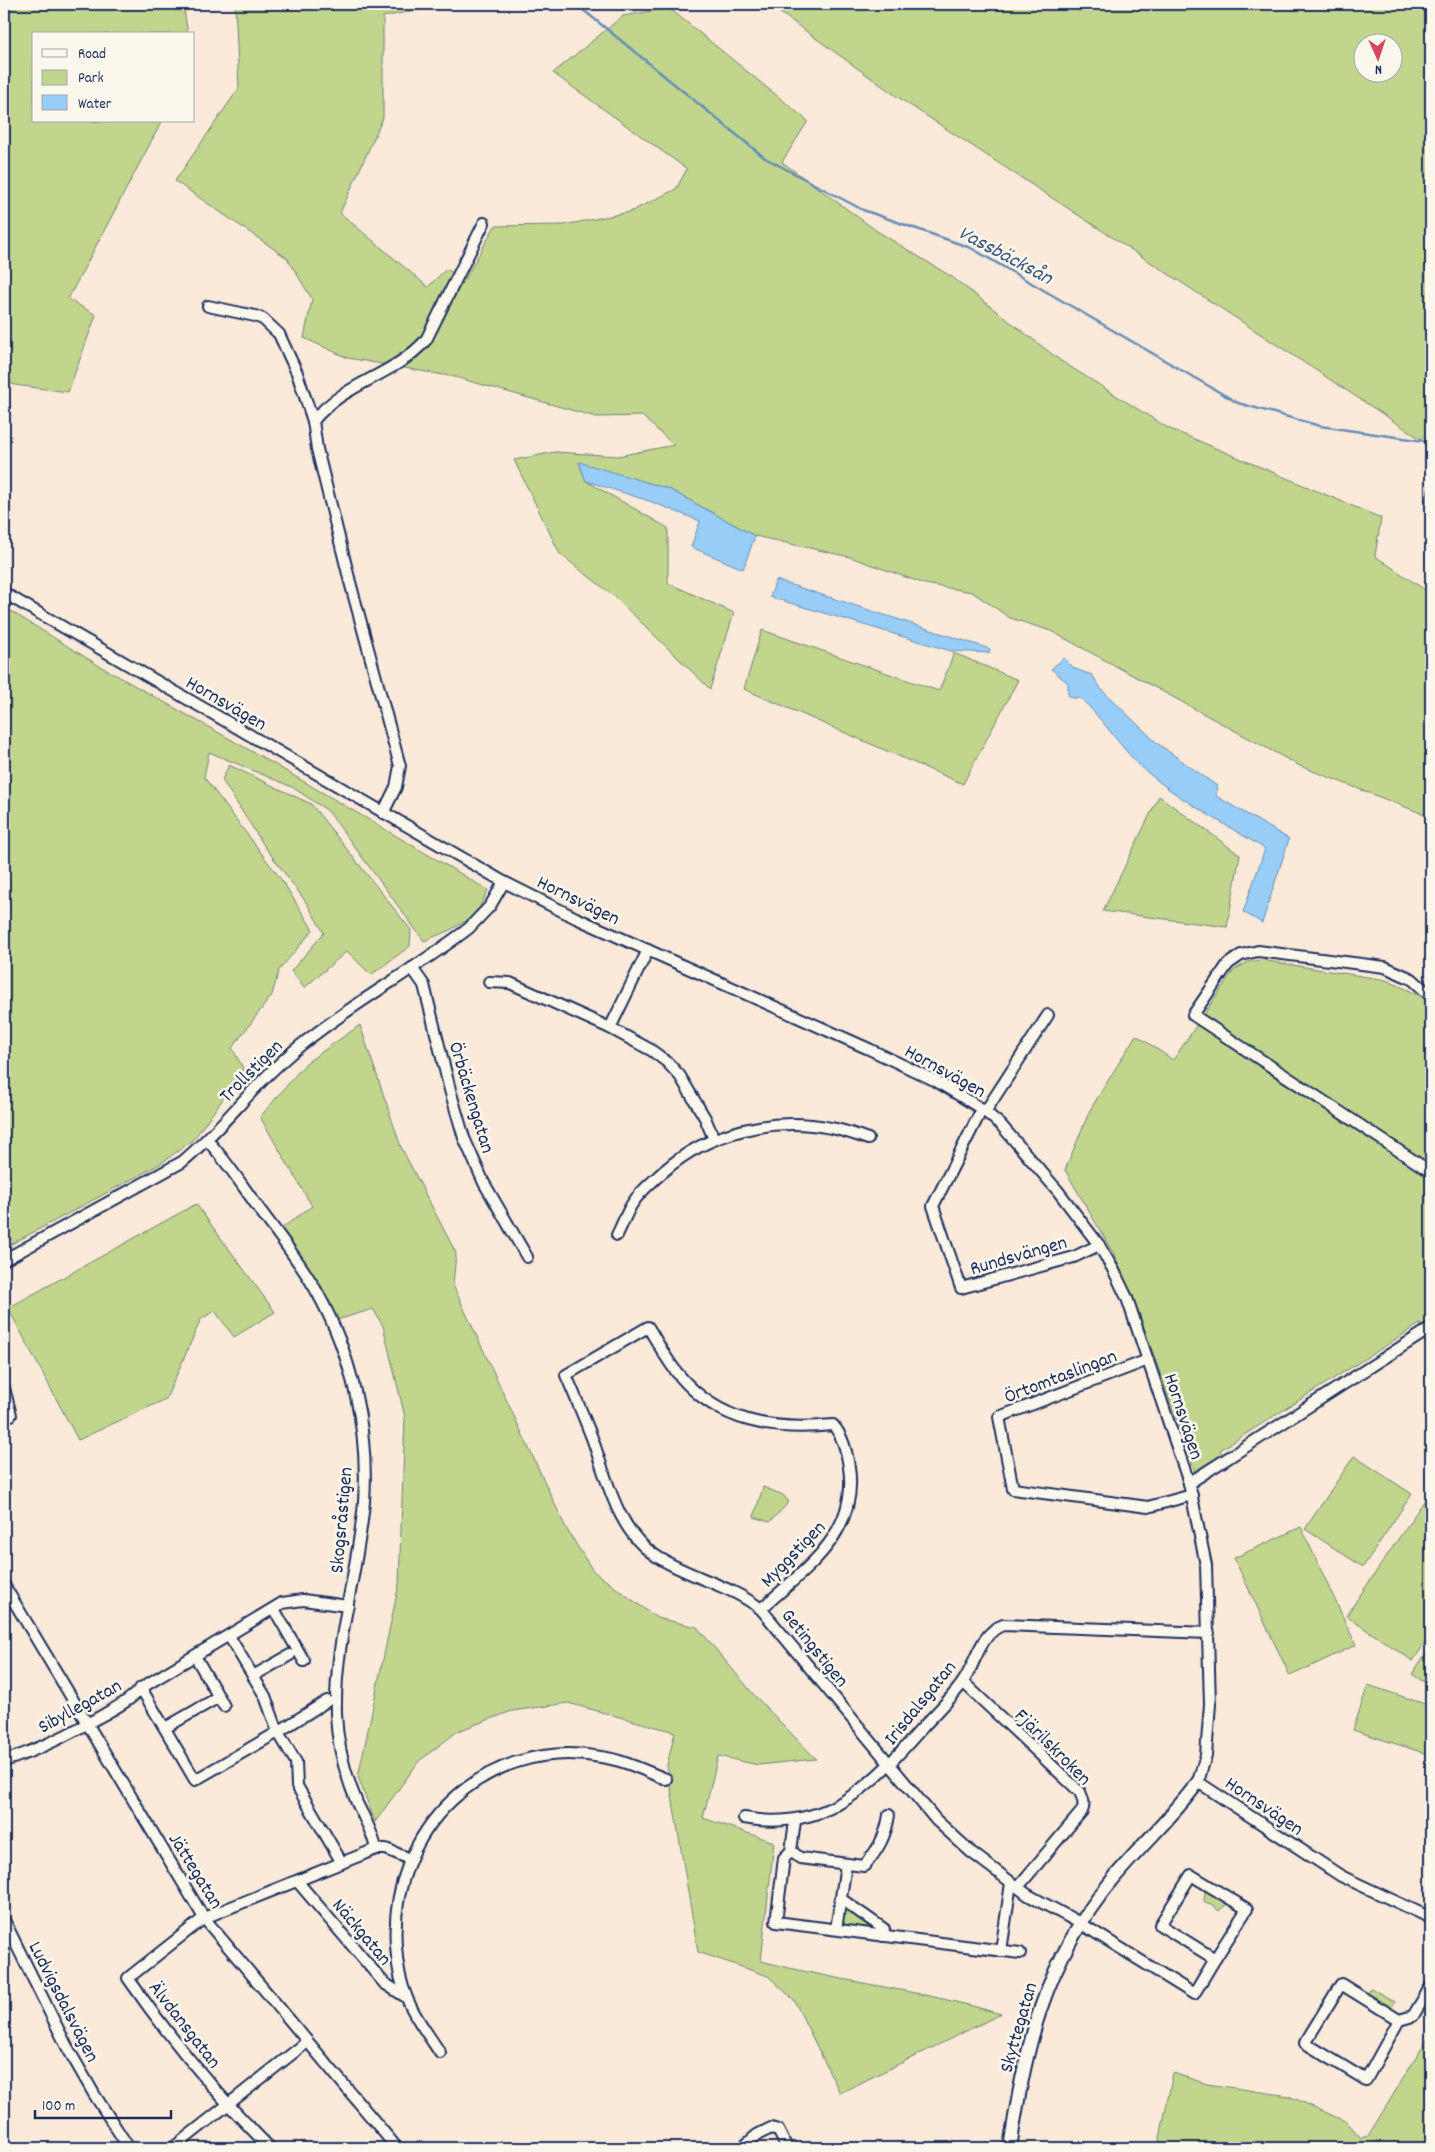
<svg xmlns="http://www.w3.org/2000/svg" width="1435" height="2152" font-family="Dekko,sans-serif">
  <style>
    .green { fill: #c1d68c; stroke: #6e8275; fill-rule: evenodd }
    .water { fill: #97cdf6; stroke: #658eb9 }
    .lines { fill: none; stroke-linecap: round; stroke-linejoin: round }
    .stream { stroke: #658eb9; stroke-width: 2.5 }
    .minor-casing { stroke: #1b2f5e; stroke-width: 14 }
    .tertiary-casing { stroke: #1b2f5e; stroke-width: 16 }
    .minor { stroke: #fbf7ec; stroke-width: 10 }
    .tertiary { stroke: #fbf7ec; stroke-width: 12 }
    .labels { text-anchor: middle; stroke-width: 5; stroke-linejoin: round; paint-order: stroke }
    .street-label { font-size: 20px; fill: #1b2f5e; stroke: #fbf7ec }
    .water-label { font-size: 21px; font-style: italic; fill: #3a5684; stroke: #fbf7ec }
  </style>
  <rect width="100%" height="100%" fill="#fbe9d9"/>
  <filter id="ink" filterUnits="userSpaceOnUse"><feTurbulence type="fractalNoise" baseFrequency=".02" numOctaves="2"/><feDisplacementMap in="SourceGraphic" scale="10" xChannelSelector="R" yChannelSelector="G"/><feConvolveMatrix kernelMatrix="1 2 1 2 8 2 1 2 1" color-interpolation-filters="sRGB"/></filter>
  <g filter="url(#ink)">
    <g class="green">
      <polygon points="4,4 183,4 188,34 34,34 34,121 162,121 68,299 96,315 68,392 15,385 4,381"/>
      <polygon points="235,4 446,4 383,17 383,118 340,213 428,287 446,269 465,279 495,226 564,225 630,212 676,189 687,169 553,73 623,16 669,8 808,121 782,162 877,231 952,277 1061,361 1168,428 1381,518 1375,556 1431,594 1431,817 1300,766 1051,631 1010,618 972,592 925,584 850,557 755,536 669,489 579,463 586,481 668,528 668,583 734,613 710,689 615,597 560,554 514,460 555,452 618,456 674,445 642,416 596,417 455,377 348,358 304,338 312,299 287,258 175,181 239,88"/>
      <path d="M768,4h663v425l-10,10 -522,-341zM1362,42h30v30h-30z"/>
      <polygon points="4,607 98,665 262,757 488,890 476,915 450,930 424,941 328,811 292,787 209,752 204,777 283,882 313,930 279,970 272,995 232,1048 244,1070 193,1140 160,1164 4,1248"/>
      <polygon points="762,630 939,691 954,653 1018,680 963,784 744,689"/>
      <polygon points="229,765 311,804 411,930 410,946 371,975 347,951 304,988 291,971 324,933 306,902 265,847 222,780"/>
      <polygon points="1159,796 1240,855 1227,927 1103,911"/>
      <polygon points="1261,960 1386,980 1424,997 1431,1008 1431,1324 1423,1329 1420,1324 1220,1450 1223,1455 1195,1472 1138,1311 1115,1256 1065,1170 1090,1110 1136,1035 1173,1060 1234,970 1248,962"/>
      <path d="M360,1025l41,122 55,106 -3,32 113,243 27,43 64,47 40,9 58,69 61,63 -58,6 -40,-9 -15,62 71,24 -13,119c79,21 161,29 240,53l-161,79 -46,-93 -26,-24 -70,-24 -31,-187 8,-33 -107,-29 -56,8 -54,20 -39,30 -44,61 -17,-45 41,-193 6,-167 -22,-91 -10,-17 -36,11 -14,-28 -41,-64 30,-22 -52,-89 46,-54z"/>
      <polygon points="196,1204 275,1312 234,1337 215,1311 201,1319 166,1399 78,1440 8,1308"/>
      <polygon points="1354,1456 1412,1494 1363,1567 1305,1529"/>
      <polygon points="763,1487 783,1495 789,1502 770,1522 754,1517"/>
      <polygon points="1424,1501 1431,1506 1431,1634 1413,1661 1346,1616"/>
      <polygon points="1301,1527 1356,1645 1290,1676 1234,1558"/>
      <polygon points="1431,1646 1431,1687 1412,1674"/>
      <polygon points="1368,1685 1431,1706 1431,1741 1427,1754 1353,1730"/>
      <path d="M1205,1890c8,1 18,7 22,14l-8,7 -8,-7 -7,-2z"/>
      <polygon points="843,1904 869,1921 866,1931 847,1927 841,1917"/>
      <polygon points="1371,1988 1395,2002 1390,2010 1366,1996"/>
      <polygon points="1431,2033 1431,2148 1158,2148 1173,2073 1207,2084 1289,2096 1347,2122 1361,2138 1368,2136"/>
    </g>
    <g class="water">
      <polygon points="579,462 669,489 755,536 743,569 691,547 700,521 649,501 586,481"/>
      <polygon points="776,580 990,649 989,653 951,651 770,597"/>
      <path d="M1064,658l11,11 17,6 10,15 55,53 60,43 -1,10 73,43 -27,84 -19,-11 22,-63c-42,-27 -94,-52 -130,-88 -19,-20 -34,-44 -55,-63h-9l-3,-3v-12l-17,-14z"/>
    </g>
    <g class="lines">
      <g class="stream">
        <polyline points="576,4 765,158 863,210 971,248 1238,403 1320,426 1431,442"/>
        <polyline points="1431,482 1426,500 1431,506"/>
      </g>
      <g class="minor-casing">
        <g id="minor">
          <polyline points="208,306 255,316 263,319 279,334 297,373 313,421 317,449 350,582 400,766 396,787 383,813"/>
          <path d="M313,421c33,-40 80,-44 113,-81l58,-117"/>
          <polyline points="4,593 504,882 576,918 869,1049 936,1081 982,1109 1001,1125 1058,1191 1099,1245 1114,1271 1127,1298 1189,1483 1206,1565 1210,1704 1206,1755 1198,1782 1341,1876 1431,1918"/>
          <polyline points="412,968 424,985 450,1090 464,1138 484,1183 527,1257"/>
          <polyline points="489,982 510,983 610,1028 651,1050 667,1062 680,1076 705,1118 714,1139"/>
          <polyline points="1431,996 1412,979 1385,967 1258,951 1241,955 1228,964 1193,1015 1431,1172"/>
          <polyline points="610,1028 648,950"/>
          <polyline points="982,1109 933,1206 961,1288 1074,1257 1099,1245"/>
          <polyline points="985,1112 1048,1015"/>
          <path d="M207,1140c20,21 36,47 53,70 20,27 41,53 57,82 35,63 52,138 47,210 -6,71 -30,141 -28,212 1,31 9,60 21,89 7,15 16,29 19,46"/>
          <path d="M617,1235c5,-10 9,-21 15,-31 8,-13 20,-22 32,-33 44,-39 109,-55 167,-43 13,2 25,7 37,11"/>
          <path d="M4,1260l178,-98c43,-36 75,-82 119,-117 53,-43 114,-75 168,-117l21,-22 14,-24"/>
          <polyline points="1148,1360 999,1417 1013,1489 1148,1507 1192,1495"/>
          <polyline points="4,1388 11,1415"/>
          <polyline points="1189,1483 1431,1328"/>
          <polyline points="4,1585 204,1918 397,2148"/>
          <polyline points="274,1609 304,1661"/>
          <path d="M761,1609c44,-40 98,-75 88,-142 -2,-14 -6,-31 -16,-42 -59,6 -114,-2 -154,-50 -12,-14 -21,-32 -31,-48l-82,48c9,21 18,42 26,63 15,41 25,93 64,118 34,22 73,28 105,53l175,211 35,32 57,43 52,28 114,71 21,-35"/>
          <polyline points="195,1656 224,1706"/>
          <polyline points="253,1676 290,1655"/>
          <path d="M963,1682l117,110c3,7 5,12 2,19l-64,76"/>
          <polyline points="141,1688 195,1780 278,1732 265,1696 229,1636"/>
          <polyline points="327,1701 278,1732 296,1762 297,1786 342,1863"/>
          <polyline points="165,1728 219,1697"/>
          <path d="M4,1761c35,-11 67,-28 99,-46 14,-8 28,-15 38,-27l141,-85 21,-3 45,6"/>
          <path d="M744,1818c83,15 128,-33 179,-91 13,-14 29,-29 40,-45 13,-19 17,-49 40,-57l206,8"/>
          <polyline points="795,1821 791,1851 784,1858 776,1922 1020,1953"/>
          <path d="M791,1851l9,7 64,8c14,-16 22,-30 25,-51"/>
          <polygon points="1191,1875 1247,1909 1215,1959 1160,1925"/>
          <polyline points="297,1881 384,1983 406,1997"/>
          <polyline points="841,1899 884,1929 883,1936"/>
          <polyline points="4,1920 67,2047 94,2094 129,2148"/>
          <polyline points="836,1929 846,1865"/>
          <polyline points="1001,1951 1011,1883"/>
          <polyline points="1399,2020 1366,2080 1305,2043 1341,1984 1399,2020 1413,2016 1431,1986"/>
          <path d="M440,2053c-11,-18 -26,-36 -33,-55 -7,-16 -10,-35 -11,-52 -8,-116 89,-210 205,-189 23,3 44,14 65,22"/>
          <polyline points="173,2148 307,2042"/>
          <path d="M270,2148c-53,-53 -100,-109 -142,-170l76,-60 172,-69h10l24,10"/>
          <polyline points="742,2148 757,2135 771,2128 778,2130 787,2148"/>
        </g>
      </g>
      <g class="tertiary-casing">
        <path id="tertiary" d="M1010,2148c16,-104 34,-186 103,-269 28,-34 60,-62 85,-97"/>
      </g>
      <use href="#minor" class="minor"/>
      <use href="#tertiary" class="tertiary"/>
    </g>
  </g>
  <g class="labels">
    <g class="street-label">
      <text transform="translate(227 702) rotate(30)" y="7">Hornsvägen</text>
      <text transform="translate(579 899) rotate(26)" y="7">Hornsvägen</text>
      <text transform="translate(250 1070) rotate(-45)" y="7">Trollstigen</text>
      <text transform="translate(946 1070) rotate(29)" y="7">Hornsvägen</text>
      <text transform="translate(473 1097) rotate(73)" y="7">Örbäckengatan</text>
      <text transform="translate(1018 1254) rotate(-16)" y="7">Rundsvängen</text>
      <text transform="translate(1060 1375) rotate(-21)" y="7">Örtomtaslingan</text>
      <text transform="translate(1185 1416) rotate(72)" y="7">Hornsvägen</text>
      <text transform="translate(340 1520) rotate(-85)" y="7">Skogsråstigen</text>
      <text transform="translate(792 1553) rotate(-46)" y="7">Myggstigen</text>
      <text transform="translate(816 1647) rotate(51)" y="7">Getingstigen</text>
      <text transform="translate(919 1702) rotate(-51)" y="7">Irisdalsgatan</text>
      <text transform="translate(79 1705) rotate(-29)" y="7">Sibyllegatan</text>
      <text transform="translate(1054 1746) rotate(45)" y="7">Fjärilskroken</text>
      <text transform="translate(1265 1805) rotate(34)" y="7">Hornsvägen</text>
      <text transform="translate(197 1870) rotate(58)" y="7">Jättegatan</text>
      <text transform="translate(363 1931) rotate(50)" y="7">Näckgatan</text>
      <text transform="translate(65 2001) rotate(63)" y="7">Ludvigsdalsvägen</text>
      <text transform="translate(186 2024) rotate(52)" y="7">Älvdansgatan</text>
      <text transform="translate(1017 2027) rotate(-74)" y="7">Skyttegatan</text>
    </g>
    <g class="water-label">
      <text transform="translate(1006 254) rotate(28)" y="7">Vassbäcksån</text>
    </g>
  </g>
  <rect width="1435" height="2152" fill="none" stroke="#fbf7ec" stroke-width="20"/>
  <rect x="10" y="10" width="1415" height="2132" fill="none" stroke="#1b2f5e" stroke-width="2" filter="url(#ink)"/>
  <rect x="32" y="32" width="162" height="90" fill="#fbf7ec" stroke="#a1a7b3"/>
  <rect x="42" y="49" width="25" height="8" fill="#fbf7ec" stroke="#a1a7b3"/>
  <text x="78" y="58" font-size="15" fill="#1b2f5e">Road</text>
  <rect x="42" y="70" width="25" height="15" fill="#c1d68c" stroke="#a1a7b3"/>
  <text x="78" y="82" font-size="15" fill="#1b2f5e">Park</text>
  <rect x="42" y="95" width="25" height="15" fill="#97cdf6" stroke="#a1a7b3"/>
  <text x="78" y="108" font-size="15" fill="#1b2f5e">Water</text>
  <g transform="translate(1378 58) rotate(177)"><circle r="24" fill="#fbf7ec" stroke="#a1a7b3"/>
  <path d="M0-4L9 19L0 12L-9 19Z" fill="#d1495b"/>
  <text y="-8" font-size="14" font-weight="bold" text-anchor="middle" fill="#1b2f5e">N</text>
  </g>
  <path d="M35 2110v8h136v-8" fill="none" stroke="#1b2f5e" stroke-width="2.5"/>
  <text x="42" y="2110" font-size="15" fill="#1b2f5e" stroke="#fbf7ec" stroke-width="4" paint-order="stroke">100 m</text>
</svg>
